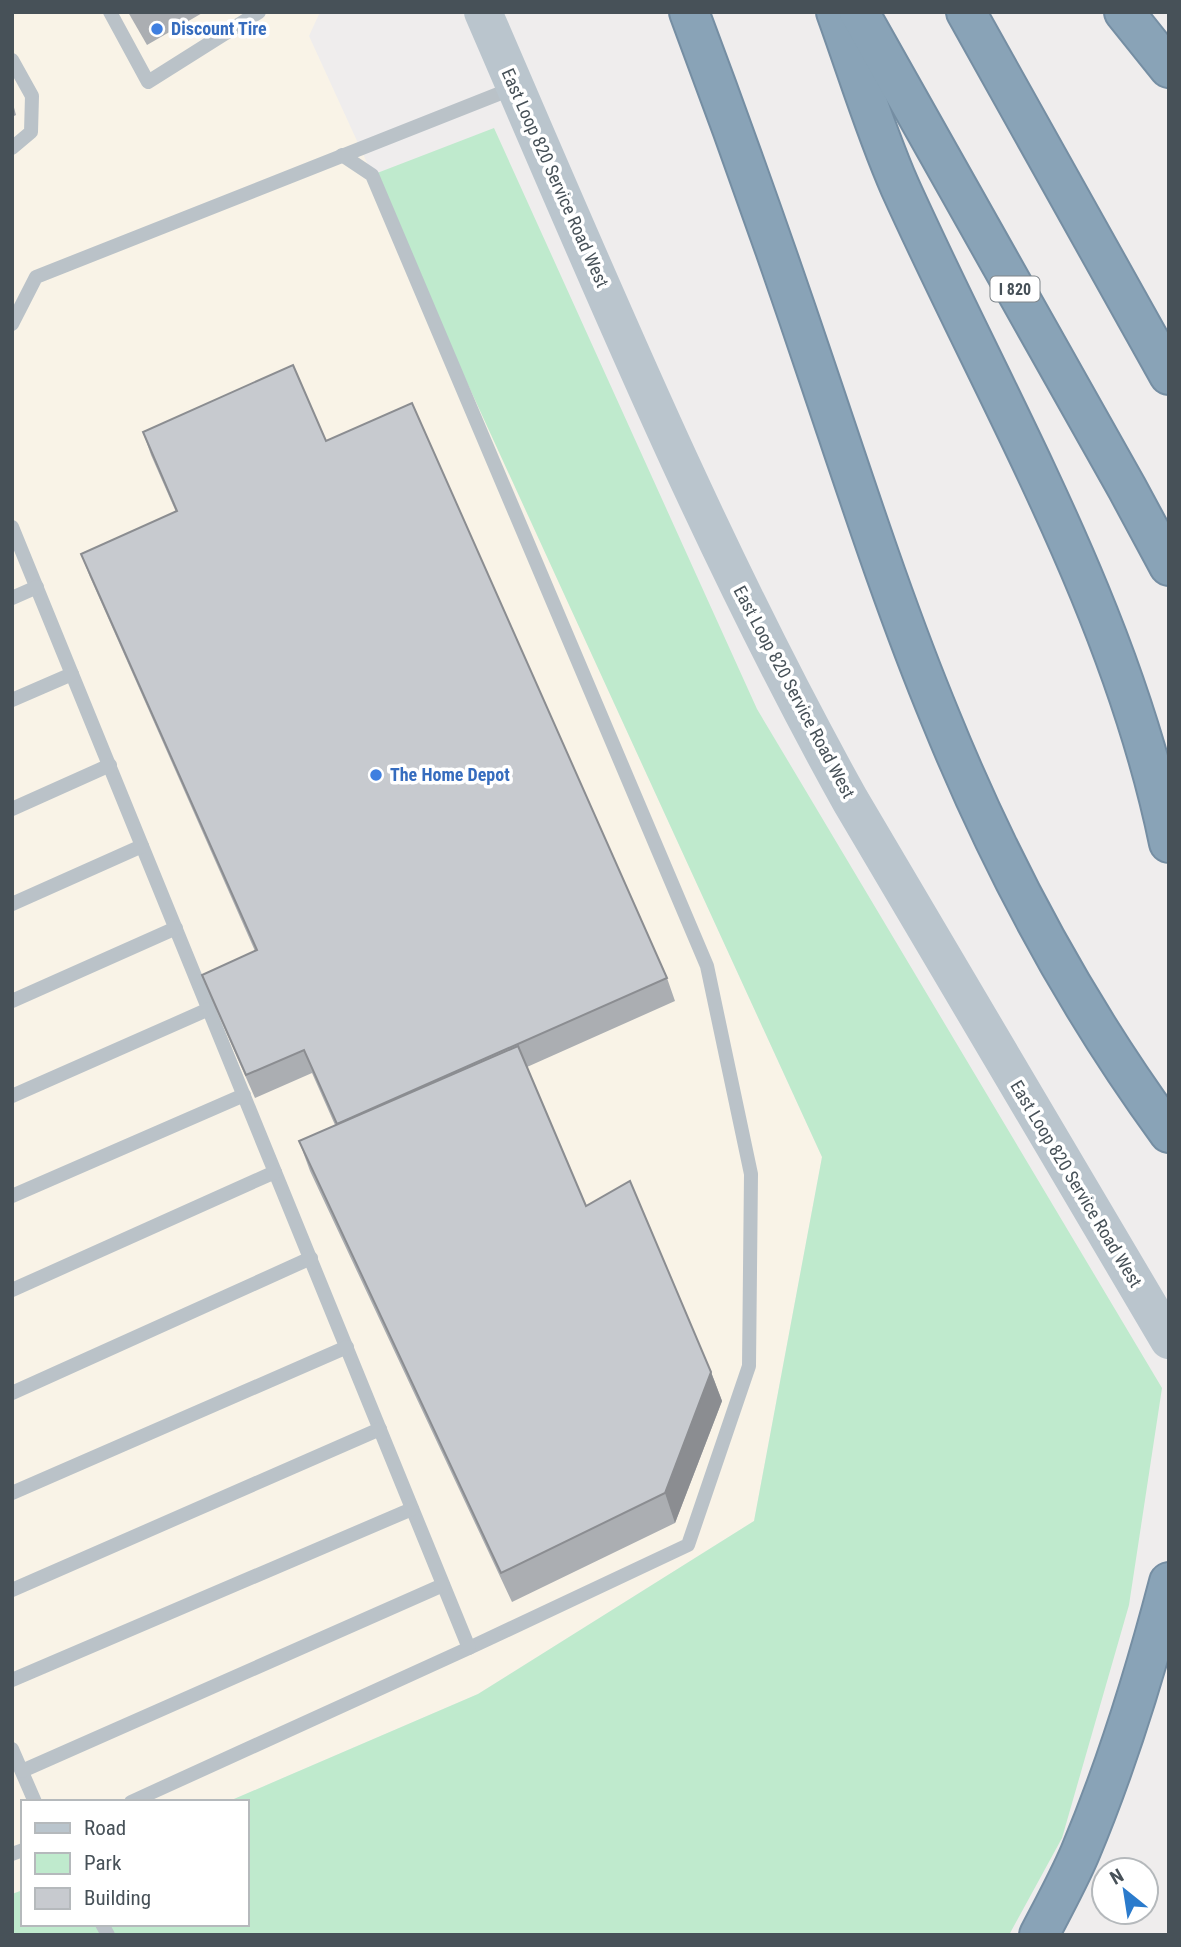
<svg xmlns="http://www.w3.org/2000/svg" width="1181" height="1947" font-family="'Roboto Condensed',sans-serif">
  <style>
    .commercial { fill: #f9f3e7 }
    .green { fill: #bfeacd }
    .lines { fill: none; stroke-linecap: round; stroke-linejoin: round }
    .highway-casing { stroke: #758ea3; stroke-width: 42 }
    .lane { stroke: #bac2c8; stroke-width: 14 }
    .secondary { stroke: #bac5cd; stroke-width: 38 }
    .highway { stroke: #89a3b7; stroke-width: 38 }
    .wall { fill: #abaeb2 }
    .shaded-wall { fill: #8b8d91 }
    .building { fill: #c7cacf; stroke: #8b8d91; stroke-width: 2 }
    .shop-dot { fill: #3f7fe0; stroke: #fff; stroke-width: 2.5 }
    .labels { text-anchor: middle; stroke-width: 7; stroke-linejoin: round; paint-order: stroke }
    .shield { fill: #fff; stroke: #7e858a; stroke-width: 2 }
    .shield-label { font-size: 16px; font-weight: bold; fill: #475158 }
    .shop-label { font-size: 18px; font-weight: bold; fill: #366cbe; stroke: #fff; text-anchor: start }
    .street-label { font-size: 18px; fill: #475158; stroke: #fff }
  </style>
  <rect width="100%" height="100%" fill="#efeded"/>
  <polygon class="commercial" points="12,12 320,12 309,36 822,1157 754,1521 478,1694 227,1802 23,1802 23,1890 12,1894"/>
  <polygon class="green" points="494,128 757,709 1162,1388 1129,1605 1062,1838 1009,1935 12,1935 12,1894 23,1890 23,1924 247,1924 247,1802 227,1802 478,1694 754,1521 822,1157 372,175"/>
  <g class="lines">
    <g class="highway-casing">
      <g id="highway">
        <path d="M689,12c44,117 86,235 126,354 40,118 78,237 126,353 59,145 135,287 228,414"/>
        <path d="M836,12c21,58 39,118 64,175 97,215 221,422 269,656"/>
        <polyline points="859,12 1127,488 1169,566"/>
        <polyline points="966,12 1169,375"/>
        <polyline points="1124,12 1169,68"/>
        <path d="M1039,1935c14,-27 29,-54 41,-82 37,-88 65,-179 89,-271"/>
      </g>
    </g>
    <g class="lane">
      <polyline points="110,12 148,82 259,12"/>
      <polyline points="12,60 32,96 31,132 12,148"/>
      <polyline points="342,155 372,175 707,966 751,1174 749,1366 688,1545 469,1648"/>
      <polyline points="12,324 36,277 516,87"/>
      <polyline points="12,527 469,1648 131,1802"/>
      <polyline points="12,598 37,587"/>
      <polyline points="12,700 72,674"/>
      <polyline points="12,809 110,765"/>
      <polyline points="12,904 142,846"/>
      <polyline points="12,1001 176,928"/>
      <polyline points="12,1096 209,1009"/>
      <polyline points="12,1196 244,1095"/>
      <polyline points="12,1290 275,1172"/>
      <polyline points="12,1393 311,1258"/>
      <polyline points="12,1493 347,1347"/>
      <polyline points="12,1590 380,1429"/>
      <polyline points="12,1680 412,1509"/>
      <polyline points="12,1749 35,1802"/>
      <polyline points="22,1771 443,1585"/>
      <polyline points="12,1854 23,1850"/>
      <polyline points="102,1924 108,1935"/>
    </g>
    <path class="secondary" d="M483,12c115,266 226,535 367,788l319,540"/>
    <use href="#highway" class="highway"/>
  </g>
  <g class="wall">
    <polygon points="128,12 204,12 147,45"/>
    <polygon points="12,100 16,115 12,117"/>
    <polygon points="143,432 326,441 667,978 675,1001 527,1067 586,1206 711,1372 722,1401 675,1523 512,1602 310,1171 299,1141 335,1125 312,1073 255,1098 211,998 202,975 255,951 90,577 81,554 176,512 151,455"/>
  </g>
  <polygon class="shaded-wall" points="711,1372 722,1401 675,1523 665,1493"/>
  <g class="building">
    <polygon points="293,365 326,441 412,403 667,978 337,1124 304,1050 246,1075 202,975 257,950 81,554 177,511 143,432"/>
    <polygon points="518,1046 586,1206 630,1181 711,1372 665,1493 501,1573 299,1141"/>
  </g>
  <g class="shop-dot">
    <circle cx="157" cy="29" r="7"/>
    <circle cx="376" cy="775" r="7"/>
  </g>
  <g class="labels">
    <rect class="shield" x="990.5" y="276.5" width="49" height="25" rx="5"/>
    <g class="shield-label">
      <text x="1015" y="295">I 820</text>
    </g>
    <g class="shop-label">
      <text x="171" y="35">Discount Tire</text>
      <text x="390" y="781">The Home Depot</text>
    </g>
    <g class="street-label">
      <text transform="translate(555 178) rotate(66)" y="6">East Loop 820 Service Road West</text>
      <text transform="translate(794 692) rotate(62)" y="6">East Loop 820 Service Road West</text>
      <text transform="translate(1076 1184) rotate(59)" y="6">East Loop 820 Service Road West</text>
    </g>
  </g>
  <rect width="1181" height="1947" fill="none" stroke="#475158" stroke-width="28"/>
  <rect x="21" y="1800" width="228" height="126" fill="#ffffff" stroke="#b5b9bc" stroke-width="2"/>
  <rect x="35" y="1823" width="35" height="10" fill="#bac5cd" stroke="#b5b9bc" stroke-width="2"/>
  <text x="84" y="1835" font-size="21" fill="#475158">Road</text>
  <rect x="35" y="1853" width="35" height="21" fill="#bfeacd" stroke="#b5b9bc" stroke-width="2"/>
  <text x="84" y="1870" font-size="21" fill="#475158">Park</text>
  <rect x="35" y="1888" width="35" height="21" fill="#c7cacf" stroke="#b5b9bc" stroke-width="2"/>
  <text x="84" y="1905" font-size="21" fill="#475158">Building</text>
  <g transform="translate(1125 1891) rotate(330)"><circle r="33" fill="#ffffff" stroke="#b5b9bc" stroke-width="2"/>
  <path d="M0-5L12 26L0 18L-12 26Z" fill="#2b7bcc"/>
  <text y="-10" font-size="19" font-weight="bold" text-anchor="middle" fill="#475158">N</text>
  </g>
</svg>
